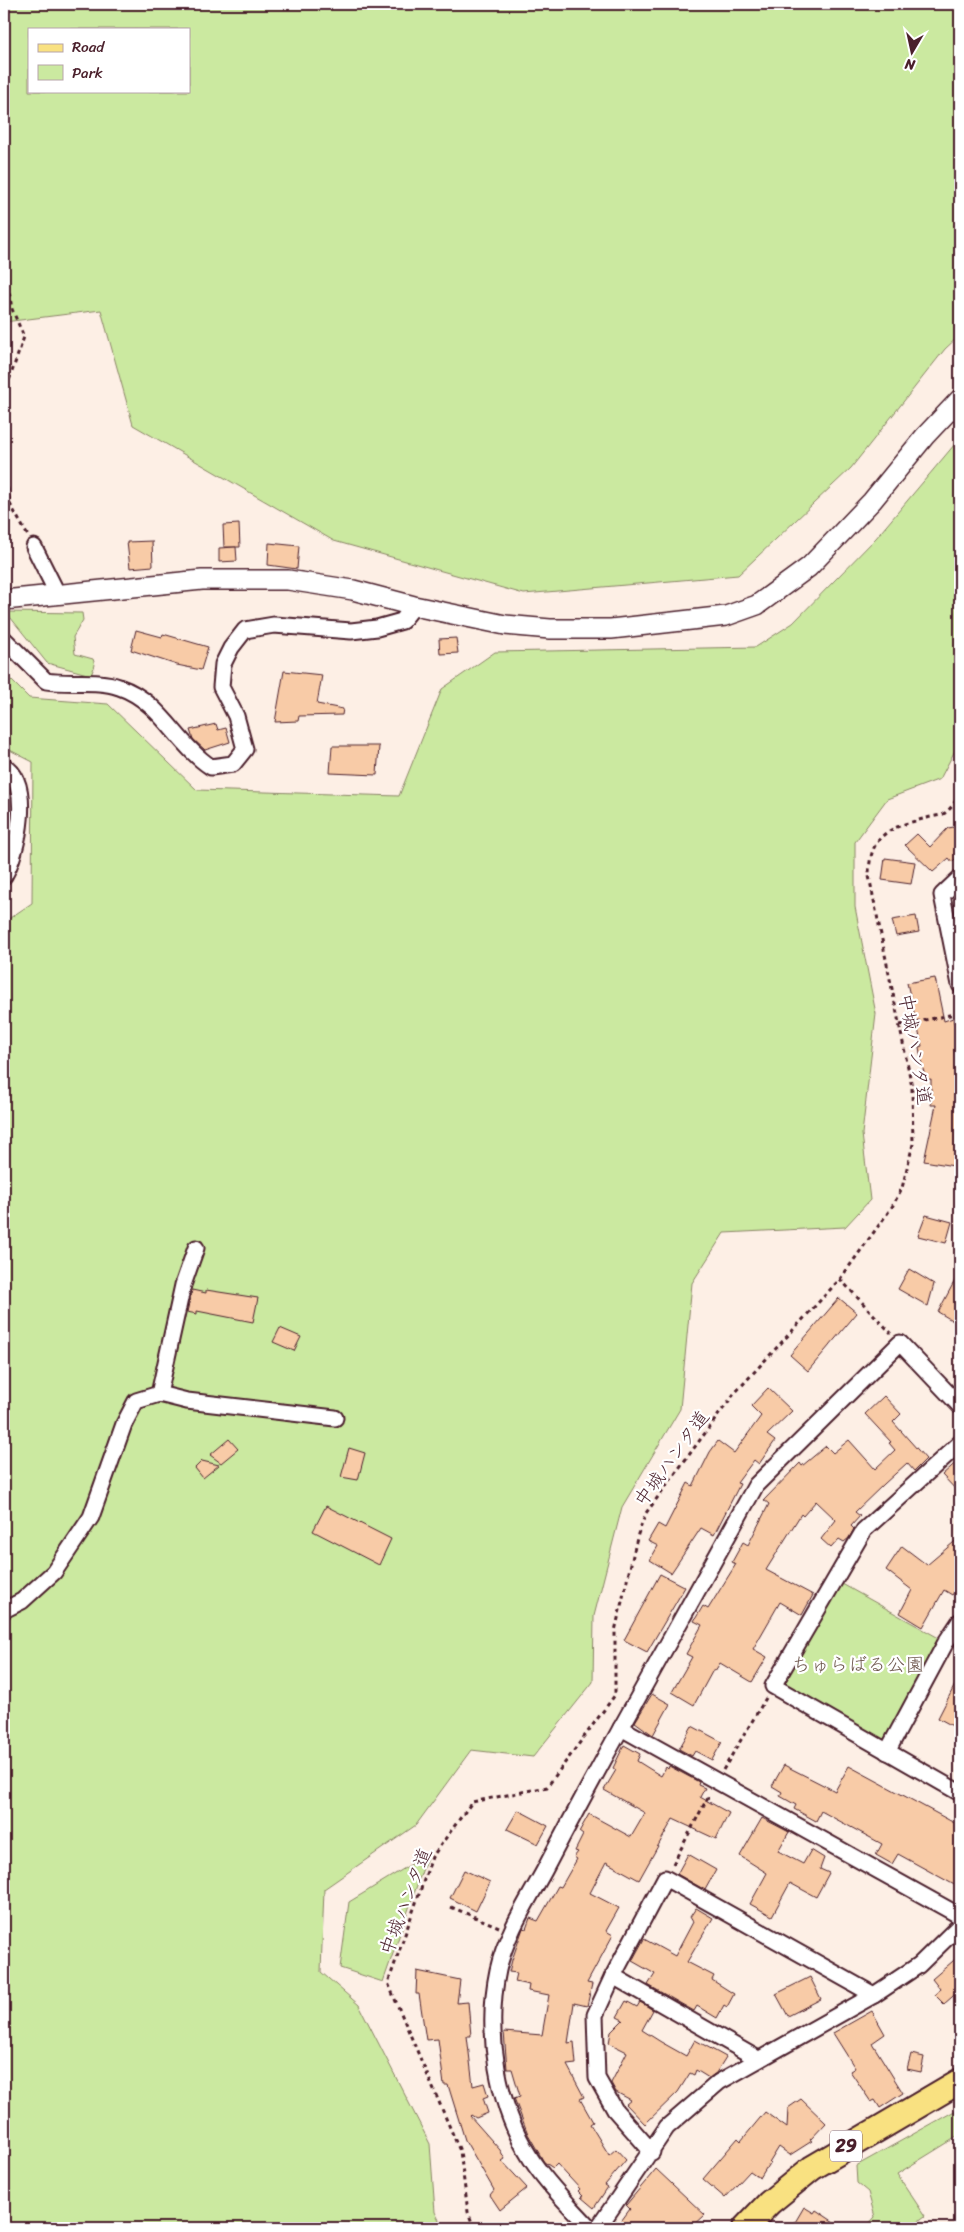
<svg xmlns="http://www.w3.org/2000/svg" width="964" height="2232" font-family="Sriracha,'Klee One',sans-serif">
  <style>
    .green { fill: #cbe9a0; stroke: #8a8466; fill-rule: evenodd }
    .building { fill: #f8cba7; stroke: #4a1f2b }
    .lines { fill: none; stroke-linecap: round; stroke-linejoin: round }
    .minor-casing { stroke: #4a1f2b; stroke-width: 19 }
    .tertiary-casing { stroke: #4a1f2b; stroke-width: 22 }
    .primary-casing { stroke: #4a1f2b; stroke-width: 28 }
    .path { stroke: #4a1f2b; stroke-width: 3; stroke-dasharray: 4 4; stroke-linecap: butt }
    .minor { stroke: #fff; stroke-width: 15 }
    .tertiary { stroke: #fff; stroke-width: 19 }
    .primary { stroke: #f9e181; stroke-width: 24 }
    .labels { text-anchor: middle; stroke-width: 4.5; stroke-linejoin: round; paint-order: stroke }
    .shield { fill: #fff; stroke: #80626b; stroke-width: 1 }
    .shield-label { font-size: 18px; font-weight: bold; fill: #4a1f2b }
    .street-label { font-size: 19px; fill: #4a1f2b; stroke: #fff }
    .park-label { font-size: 19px; fill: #6a5248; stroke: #fff }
  </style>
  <rect width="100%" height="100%" fill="#fdefe5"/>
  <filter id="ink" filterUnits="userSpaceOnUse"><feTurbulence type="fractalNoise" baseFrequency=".02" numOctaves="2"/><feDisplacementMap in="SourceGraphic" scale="10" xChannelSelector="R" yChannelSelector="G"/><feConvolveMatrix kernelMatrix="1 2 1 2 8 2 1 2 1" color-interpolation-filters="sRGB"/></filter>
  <g filter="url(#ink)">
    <g class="green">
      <path d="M4,4h956v331l-15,14 -94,119 -113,107 -214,19 -190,-53 -201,-116 -32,-115 -97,12zM29,29h160v62h-160z"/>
      <polygon points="960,438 960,741 940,779 887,799 855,842 855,907 876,1014 862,1134 870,1200 845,1227 724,1233 692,1283 680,1409 622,1507 594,1616 593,1682 533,1757 471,1750 416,1825 324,1889 321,1972 359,2005 430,2144 435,2212 443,2228 4,2228 4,922 32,903 33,762 4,747 4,673 29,698 108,704 197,790 399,796 442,689 495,652 756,647 793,623 876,538"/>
      <polygon points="6,612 82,613 83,620 73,637 75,654 93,659 95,665 91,675 47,663"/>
      <polygon points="4,784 9,816 4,834"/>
      <polygon points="835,1580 946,1642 887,1752 773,1686"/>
      <polygon points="428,1854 383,1982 340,1968 349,1902"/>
      <polygon points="960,2108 960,2135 897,2174 925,2216 909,2228 865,2228 875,2217 868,2192 857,2183 856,2166"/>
    </g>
    <g class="building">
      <polygon points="239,524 240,547 224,547 223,525"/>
      <polygon points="152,541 153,566 130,568 127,542"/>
      <polygon points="269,543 299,546 297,569 268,565"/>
      <polygon points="236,547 237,561 219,562 219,548"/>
      <polygon points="136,630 162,637 163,634 208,647 201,670 177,665 131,650"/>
      <polygon points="456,638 458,653 440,654 439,639"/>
      <polygon points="284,671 322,675 317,704 343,709 342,715 299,716 298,721 275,722"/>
      <polygon points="216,724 218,730 226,728 230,742 205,750 193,739 190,730"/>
      <polygon points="332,746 379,746 377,775 330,773"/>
      <polygon points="960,826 960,854 952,862 949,858 933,872 905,845 917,834 930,847 948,828"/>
      <polygon points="885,858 915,862 911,884 882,880"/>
      <polygon points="916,916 919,932 896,936 892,920"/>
      <polygon points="935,978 944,1021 953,1018 960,1048 954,1049 960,1080 960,1167 924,1161 936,1105 931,1105 931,1079 926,1080 922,1065 919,1047 922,1046 907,983"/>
      <polygon points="926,1215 952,1222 946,1243 918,1236"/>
      <polygon points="909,1269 934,1284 928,1306 898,1289"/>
      <polygon points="960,1271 960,1325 938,1312"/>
      <polygon points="192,1290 206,1293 206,1290 258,1298 253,1322 197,1311 197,1314 187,1312"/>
      <polygon points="839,1298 857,1313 808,1371 790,1355"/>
      <polygon points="280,1328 301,1337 294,1351 273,1342"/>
      <polygon points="768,1388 792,1411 767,1435 775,1441 759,1464 754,1460 737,1483 740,1484 714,1535 701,1528 671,1573 650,1560 658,1546 648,1541 658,1524 665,1528 688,1483 693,1486 710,1452 718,1441 734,1453 761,1416 751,1406"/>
      <polygon points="884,1396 901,1414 893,1422 926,1459 914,1471 907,1463 884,1484 855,1512 860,1516 851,1526 854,1529 849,1538 844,1542 839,1539 831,1548 821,1539 836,1520 816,1501 803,1516 801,1514 766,1570 813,1595 802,1615 780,1602 753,1649 767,1657 752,1682 720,1663 715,1671 713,1670 694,1705 672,1692 692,1657 686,1654 702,1625 694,1621 703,1606 708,1609 736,1564 732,1562 743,1542 748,1545 769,1504 764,1500 800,1463 802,1466 826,1446 833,1453 849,1440 875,1469 895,1450 889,1443 891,1442 865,1414"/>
      <polygon points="229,1439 238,1449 221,1463 210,1455"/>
      <polygon points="349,1448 365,1453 358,1480 341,1477"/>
      <polygon points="960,1459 960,1494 942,1475"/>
      <polygon points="202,1461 219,1465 203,1478 195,1468"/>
      <polygon points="326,1506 391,1539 379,1565 313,1531"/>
      <polygon points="960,1537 960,1585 952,1595 944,1590 923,1627 900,1613 912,1590 886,1570 902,1546 927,1565"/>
      <polygon points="660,1574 685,1587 647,1652 624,1640"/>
      <polygon points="960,1675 960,1730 938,1718"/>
      <polygon points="652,1694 670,1704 653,1735 635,1722"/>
      <polygon points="692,1726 722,1742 712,1760 695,1751 692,1756 679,1749"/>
      <polygon points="624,1745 640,1754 637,1761 661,1776 666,1767 668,1769 669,1766 699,1782 698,1785 705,1788 700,1797 729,1813 716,1839 673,1819 639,1880 606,1862 590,1893 619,1908 606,1931 613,1935 587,1983 592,1984 587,2006 574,2003 568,2043 574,2042 576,2064 567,2065 584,2097 580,2099 593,2122 590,2124 609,2155 616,2149 626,2160 605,2185 608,2187 594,2208 581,2197 583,2196 578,2191 580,2189 557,2164 553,2168 544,2162 528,2134 514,2098 520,2096 512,2069 507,2069 504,2032 542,2035 549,1995 528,1991 529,1985 515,1982 517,1973 509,1972 512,1960 523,1928 526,1929 530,1918 538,1921 558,1886 561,1887 577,1859 574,1857 578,1852 575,1851 583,1835 579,1832 589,1814 631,1837 645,1813 604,1790 616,1770 613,1768"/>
      <polygon points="784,1765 835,1791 849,1766 960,1826 960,1888 898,1854 892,1864 876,1855 882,1844 821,1811 816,1821 794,1809 796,1805 780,1796 782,1792 772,1786"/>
      <polygon points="518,1810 548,1826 538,1844 507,1829"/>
      <polygon points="762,1818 789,1832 778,1851 803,1864 811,1850 824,1858 820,1869 829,1873 816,1897 790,1883 772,1916 750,1904 767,1873 740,1856"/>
      <polygon points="688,1854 716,1870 705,1890 677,1874"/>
      <polygon points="464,1870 490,1882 476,1911 450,1898"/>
      <polygon points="696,1908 713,1918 687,1962 714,1976 712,1980 734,1994 727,2007 724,2005 717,2018 697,2006 694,2011 648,1985 655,1974 632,1961 644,1939 675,1956 693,1922 690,1917"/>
      <polygon points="960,1955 960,1990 944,2004 935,1995 940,1989 932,1979"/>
      <polygon points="417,1971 460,1980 457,2003 468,2002 471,2036 467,2036 473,2086 484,2083 488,2096 483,2098 488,2113 476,2118 471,2115 470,2116 500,2150 505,2159 502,2161 527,2188 500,2210 490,2195 494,2190 465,2140 448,2085 444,2085 438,2039 426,2040 419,1994 416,1994"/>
      <polygon points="810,1977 821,1999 788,2016 776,1994"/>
      <polygon points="626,2001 637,2007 640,2002 653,2010 642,2030 661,2042 686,2056 695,2040 726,2057 716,2073 709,2078 696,2070 694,2075 690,2073 678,2092 645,2124 626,2104 631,2100 616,2092 611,2083 627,2052 609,2043 611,2032 623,2020 617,2017"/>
      <polygon points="872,2011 885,2034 872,2043 903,2093 880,2108 875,2100 871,2102 850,2071 855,2068 833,2033"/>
      <polygon points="911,2054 924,2057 921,2072 907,2069"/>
      <polygon points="801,2099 826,2123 810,2140 812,2141 790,2155 779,2147 760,2178 750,2171 725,2198 703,2179 738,2138 741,2141 765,2112 787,2128 788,2108"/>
      <polygon points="656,2169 705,2215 691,2228 616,2228 630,2209 626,2205"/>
      <polygon points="804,2207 814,2213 816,2210 843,2228 801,2228 794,2224"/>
    </g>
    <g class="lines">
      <g class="minor-casing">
        <g id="minor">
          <polyline points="34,547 57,593"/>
          <path d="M4,639l42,42c24,4 51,-2 73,6 42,14 58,58 92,80l22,-3 12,-15 -9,-33 -15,-29 2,-23 8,-16 14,-18 29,-5 77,6 26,-3 25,-7 12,-15"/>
          <path d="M4,766c29,17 14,86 0,110"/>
          <polyline points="960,878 942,895 960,985"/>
          <polyline points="159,1394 183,1285 196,1248"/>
          <polyline points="960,1443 864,1530 773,1686 960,1793"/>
          <polyline points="4,1610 22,1601 54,1572 91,1517 124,1424 136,1401 159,1394 187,1401 335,1418"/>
          <polyline points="621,1728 756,1485 900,1343 960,1406"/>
          <polyline points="887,1752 946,1642 960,1621"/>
          <polyline points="613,1976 758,2059"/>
          <polyline points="874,1995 919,1965 960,1925"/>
          <path d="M590,2228c-20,-22 -43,-44 -59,-69 -34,-53 -46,-128 -33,-189 8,-36 29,-68 46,-99 25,-48 51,-96 77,-143l339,188"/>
          <polyline points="598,2228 667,2127 719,2082 874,1995 665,1878 613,1976 595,2015 597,2078 615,2110 652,2152"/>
        </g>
      </g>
      <g class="tertiary-casing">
        <polyline id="tertiary" points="4,600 202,580 288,580 353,590 414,606 505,625 550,629 611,629 726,616 757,605 809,567 872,501 925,436 960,399"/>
      </g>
      <g class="primary-casing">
        <polyline id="primary" points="745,2228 769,2203 812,2168 960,2081"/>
      </g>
      <g class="path">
        <polyline points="4,261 12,309 24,337 4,395"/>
        <polyline points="4,464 10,504 28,536"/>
        <polyline points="900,1025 960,1013"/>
        <polyline points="840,1279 891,1333"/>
        <polyline points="723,1770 766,1698"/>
        <polyline points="673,1864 709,1795"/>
        <polyline points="451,1907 499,1927"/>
        <path d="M474,2228l-6,-16 -8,-61 -72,-168 44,-126 40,-55 75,-15 68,-92v-64l23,-97 8,-21 88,-119 106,-115 52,-72 10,-19 11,-44 -1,-57 -43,-211c0,-42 21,-49 58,-58 5,-2 14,-2 18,-5 6,-4 11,-13 15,-18"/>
      </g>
      <use href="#minor" class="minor"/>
      <use href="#tertiary" class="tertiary"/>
      <use href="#primary" class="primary"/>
    </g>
  </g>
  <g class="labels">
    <rect class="shield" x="830" y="2130.5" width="32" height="31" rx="4"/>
    <g class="shield-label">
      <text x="846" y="2152">29</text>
    </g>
    <g class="street-label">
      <text transform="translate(916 1049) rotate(80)" y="7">中城ハンタ道</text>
      <text transform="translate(671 1458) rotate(-54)" y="7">中城ハンタ道</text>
      <text transform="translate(405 1901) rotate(-69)" y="7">中城ハンタ道</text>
    </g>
    <g class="park-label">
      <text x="858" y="1671">ちゅらばる公園</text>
    </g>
  </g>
  <rect width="964" height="2232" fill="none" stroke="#fff" stroke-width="20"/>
  <rect x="10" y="10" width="944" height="2212" fill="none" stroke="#4a1f2b" stroke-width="2" filter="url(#ink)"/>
  <rect x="28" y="28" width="162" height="65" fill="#ffffff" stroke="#b7a5aa"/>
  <rect x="38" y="44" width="25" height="8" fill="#f9e181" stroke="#b7a5aa"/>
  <text x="72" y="52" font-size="15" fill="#4a1f2b">Road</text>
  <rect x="38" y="65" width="25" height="15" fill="#cbe9a0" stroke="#b7a5aa"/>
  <text x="72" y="78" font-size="15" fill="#4a1f2b">Park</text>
  <g transform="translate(912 52) rotate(189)" stroke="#ffffff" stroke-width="4" paint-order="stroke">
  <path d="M0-4L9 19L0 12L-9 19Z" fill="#4a1f2b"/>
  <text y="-8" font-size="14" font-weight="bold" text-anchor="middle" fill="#4a1f2b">N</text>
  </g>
</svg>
